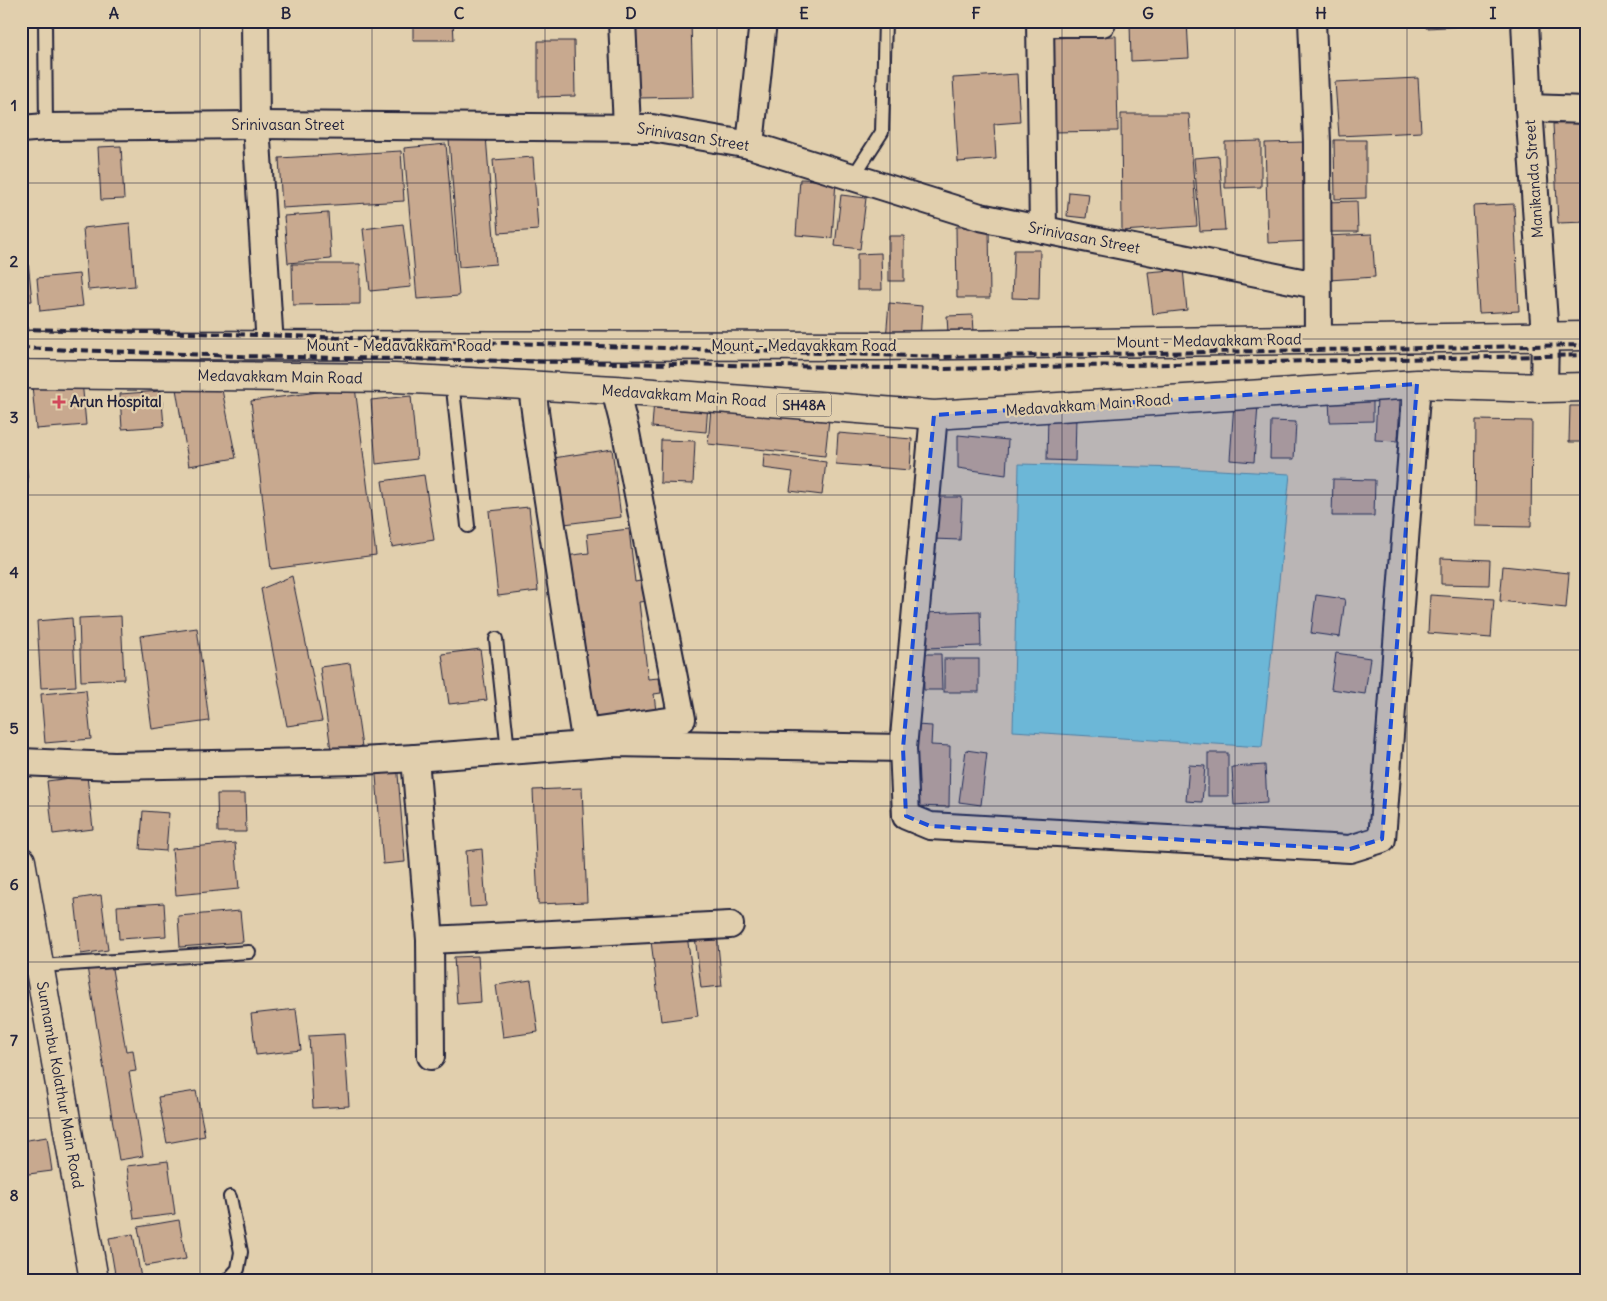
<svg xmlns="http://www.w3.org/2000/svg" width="1607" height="1301" font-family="Delius,sans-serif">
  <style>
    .water { fill: #80d1d7; stroke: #5a8b99 }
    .building { fill: #c8a98f; stroke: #22223b }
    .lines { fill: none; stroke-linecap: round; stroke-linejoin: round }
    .service-casing { stroke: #22223b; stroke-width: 16 }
    .minor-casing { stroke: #22223b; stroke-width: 30 }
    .tertiary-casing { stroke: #22223b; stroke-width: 31 }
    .primary-casing { stroke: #22223b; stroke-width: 31 }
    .service { stroke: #e1cfad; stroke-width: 12 }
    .minor { stroke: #e1cfad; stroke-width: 26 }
    .tertiary { stroke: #e1cfad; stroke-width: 28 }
    .primary { stroke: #e1cfad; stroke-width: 28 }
    .rail { stroke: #22223b; stroke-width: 4; stroke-dasharray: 8 4; stroke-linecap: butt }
    .marked { fill: #1d4ed8; fill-opacity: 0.2; stroke: #1d4ed8; stroke-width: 4; stroke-dasharray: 10 6; stroke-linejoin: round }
    .grid { fill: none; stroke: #22223b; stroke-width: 1; stroke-opacity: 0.55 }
    .poi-dot { fill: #d1495b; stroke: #e1cfad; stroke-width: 2 }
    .labels { text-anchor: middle; stroke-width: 4.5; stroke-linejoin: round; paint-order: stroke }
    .shield { fill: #e1cfad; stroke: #5b565d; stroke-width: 1 }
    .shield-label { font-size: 14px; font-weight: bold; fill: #22223b }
    .street-label { font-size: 15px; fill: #22223b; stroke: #e1cfad }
    .poi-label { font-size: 15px; font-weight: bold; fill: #22223b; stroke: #e1cfad; text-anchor: start }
    .neatline { fill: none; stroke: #22223b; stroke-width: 2 }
    .grid-label { font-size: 16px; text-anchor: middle; font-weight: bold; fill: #22223b }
  </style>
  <rect width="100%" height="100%" fill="#e1cfad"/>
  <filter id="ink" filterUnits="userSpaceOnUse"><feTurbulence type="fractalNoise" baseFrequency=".02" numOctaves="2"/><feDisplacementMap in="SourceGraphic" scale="10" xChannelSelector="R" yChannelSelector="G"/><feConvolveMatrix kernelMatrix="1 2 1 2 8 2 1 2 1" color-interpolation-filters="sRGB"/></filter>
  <g filter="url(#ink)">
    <polygon class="water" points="1019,464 1183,468 1290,474 1262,747 1013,731"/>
    <g class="building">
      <polygon points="413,21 453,21 454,40 413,40"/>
      <polygon points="636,21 691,21 693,97 638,98"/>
      <polygon points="1187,21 1189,58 1131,61 1130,22"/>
      <polygon points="1425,21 1486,21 1486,25 1426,28"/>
      <rect x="1570" y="21" width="16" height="5"/>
      <polygon points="1116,36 1118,131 1051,132 1049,38"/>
      <polygon points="538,41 574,41 575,96 538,97"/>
      <polygon points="1017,74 1020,122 994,124 996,159 958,162 953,78"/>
      <polygon points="1418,78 1421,132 1339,136 1335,82"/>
      <polygon points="1121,114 1189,114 1197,226 1122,231"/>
      <polygon points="1586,123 1586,222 1558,223 1553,124"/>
      <polygon points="486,136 496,264 459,267 449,139"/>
      <polygon points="1334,140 1366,140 1366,198 1335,199"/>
      <polygon points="1261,141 1261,187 1225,188 1225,142"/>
      <polygon points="1305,142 1308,241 1268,243 1265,143"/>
      <polygon points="446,144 459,296 417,299 404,148"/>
      <polygon points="121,146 124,199 101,200 98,147"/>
      <polygon points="401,151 404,201 282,208 279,158"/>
      <polygon points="1219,156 1225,230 1200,231 1194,158"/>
      <polygon points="533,157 538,230 499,233 493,160"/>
      <polygon points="800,179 836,181 832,238 796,235"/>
      <polygon points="21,191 32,301 21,302"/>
      <polygon points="1069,192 1089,194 1086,218 1067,216"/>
      <polygon points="841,195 866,198 860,249 835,246"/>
      <polygon points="1357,201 1358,232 1326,232 1326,202"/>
      <polygon points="1514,204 1519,311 1479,313 1473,206"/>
      <polygon points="328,213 331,259 288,263 284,216"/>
      <polygon points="130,223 135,286 88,290 83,228"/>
      <polygon points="403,224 411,287 370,291 363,229"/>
      <polygon points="989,226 990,298 957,298 956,227"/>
      <polygon points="1372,234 1375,277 1329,280 1326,236"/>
      <rect x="889" y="236" width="15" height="45"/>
      <polygon points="1014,250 1040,250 1039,299 1012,298"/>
      <polygon points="881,253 882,290 857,290 857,254"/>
      <polygon points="292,264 360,264 360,304 293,305"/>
      <polygon points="1183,269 1187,310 1153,314 1148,272"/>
      <polygon points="79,274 83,306 40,311 37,278"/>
      <polygon points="889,303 922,306 920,342 886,339"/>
      <polygon points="973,315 974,332 948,333 947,316"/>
      <polygon points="82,380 86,425 36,429 32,385"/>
      <polygon points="175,383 221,385 236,458 189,466"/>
      <polygon points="355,387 376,555 271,569 251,401"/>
      <polygon points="161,391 164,426 122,429 120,394"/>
      <polygon points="411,396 417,459 376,464 371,400"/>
      <polygon points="1329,398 1373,398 1373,421 1330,422"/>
      <polygon points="1377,398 1400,399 1398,441 1375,440"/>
      <polygon points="654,400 708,404 706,432 652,427"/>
      <polygon points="1234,403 1258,405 1254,462 1230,460"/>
      <polygon points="1570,406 1586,406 1586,442 1569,442"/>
      <polygon points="711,408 829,419 825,456 708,444"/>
      <polygon points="21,414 28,482 21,483"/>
      <polygon points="1048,414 1076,415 1075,461 1047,460"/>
      <polygon points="1476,420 1532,421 1531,527 1475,526"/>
      <polygon points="1271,421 1296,422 1294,459 1270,459"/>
      <polygon points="838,433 912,439 910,470 836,464"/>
      <polygon points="958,435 1008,440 1006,475 958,468"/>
      <polygon points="661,440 695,441 693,484 660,483"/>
      <polygon points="612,449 621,517 556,525 547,459"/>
      <polygon points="764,454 826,462 822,495 790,491 793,472 763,468"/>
      <polygon points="424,475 434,540 392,547 382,481"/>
      <polygon points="1333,479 1375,480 1374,516 1332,516"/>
      <polygon points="933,497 962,497 960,540 932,539"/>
      <polygon points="529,507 538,591 498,596 489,511"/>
      <polygon points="629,529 635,582 646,580 648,601 639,602 648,679 659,678 661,693 654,694 656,712 592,720 579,609 571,609 565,556 589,553 587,534"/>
      <polygon points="1441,558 1490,560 1489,585 1441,584"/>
      <polygon points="1503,566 1569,573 1566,608 1500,601"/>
      <polygon points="292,576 322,721 287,726 261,589"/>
      <polygon points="1316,595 1345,599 1340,637 1311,633"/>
      <polygon points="1430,595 1494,599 1491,638 1428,633"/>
      <polygon points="980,611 981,646 923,648 922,613"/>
      <polygon points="121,616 124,679 81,681 79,618"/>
      <polygon points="72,618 76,686 41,688 37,621"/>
      <polygon points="197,628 209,721 152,729 140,636"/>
      <polygon points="480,649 487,700 449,704 442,654"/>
      <polygon points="1336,653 1370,658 1365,694 1331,689"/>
      <polygon points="923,654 941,654 942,690 924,690"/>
      <rect x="944" y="659" width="35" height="33"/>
      <polygon points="350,663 363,754 332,758 320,667"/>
      <polygon points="86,690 91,739 45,743 41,694"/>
      <polygon points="916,725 932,726 931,745 950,746 949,807 913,806"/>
      <polygon points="966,750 987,753 981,805 959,802"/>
      <rect x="1208" y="753" width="20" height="43"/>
      <polygon points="397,762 405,862 383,864 375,763"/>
      <polygon points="1189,765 1205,766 1202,802 1186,801"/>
      <polygon points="1265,765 1267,803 1234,805 1232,767"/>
      <polygon points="87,776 93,829 53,834 47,781"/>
      <polygon points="582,788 587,902 538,904 533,790"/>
      <polygon points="217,794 245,794 246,832 218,832"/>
      <polygon points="143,811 169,813 166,851 140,849"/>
      <polygon points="235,843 239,889 176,895 172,849"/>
      <polygon points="482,849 486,906 470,907 466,851"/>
      <polygon points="101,895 108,950 81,954 75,899"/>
      <polygon points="164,903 166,936 119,939 117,906"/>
      <polygon points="240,911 243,942 180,947 178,916"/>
      <polygon points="686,928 698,1016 661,1021 650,933"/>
      <polygon points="717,934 722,986 701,988 695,936"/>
      <polygon points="478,956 481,1002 457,1004 454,957"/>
      <polygon points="111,963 126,1051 133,1050 136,1071 129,1072 143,1156 119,1160 87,967"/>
      <polygon points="531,980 538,1032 503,1037 496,985"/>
      <polygon points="296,1009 301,1050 256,1055 251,1014"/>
      <polygon points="344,1034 349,1106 313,1108 309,1036"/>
      <polygon points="196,1091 205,1136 167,1143 158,1097"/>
      <polygon points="47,1137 52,1171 21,1175 21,1141"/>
      <polygon points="168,1161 175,1214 134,1219 127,1166"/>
      <polygon points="179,1220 186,1259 145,1266 138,1227"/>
      <polygon points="133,1234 141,1278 116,1280 109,1238"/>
    </g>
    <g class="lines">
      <g class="service-casing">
        <g id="service">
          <polyline points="45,21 46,127"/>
          <polyline points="853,177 882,132 885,21"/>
          <polyline points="452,380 468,526"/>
          <polyline points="496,639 508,751"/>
          <polyline points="40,966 249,952"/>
          <polyline points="228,1280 238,1269 241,1252 230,1197"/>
        </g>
      </g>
      <g class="minor-casing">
        <g id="minor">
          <polyline points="255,21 256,125 270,346"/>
          <polyline points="622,21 627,127"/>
          <polyline points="1040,21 1043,230"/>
          <polyline points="1312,21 1317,142 1318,339"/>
          <polyline points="1525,21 1529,108 1545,336 1544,388"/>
          <polyline points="1040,23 1102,23"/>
          <polyline points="1529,108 1586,110"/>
          <polyline points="21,129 46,127 256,125 652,128 750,145 980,217 1316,285"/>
          <polyline points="750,145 763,21"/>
          <polyline points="532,387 539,442 584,733 682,719 626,433 615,390"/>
          <polyline points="934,415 903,748 906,816 930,826 1350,849 1382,839 1417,384"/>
          <polyline points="415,758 430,940 431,1056"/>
          <polyline points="21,762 114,766 360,761 415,758 613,743 903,748"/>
          <polyline points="430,940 730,925"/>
        </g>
      </g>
      <g class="tertiary-casing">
        <polyline id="tertiary" points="21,861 94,1280"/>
      </g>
      <g class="primary-casing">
        <g id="primary">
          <polyline points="21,345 878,346 1586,336"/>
          <polyline points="21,374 395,378 615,390 934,415 1417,384 1544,388 1586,387"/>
        </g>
      </g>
      <use href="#service" class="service"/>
      <use href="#minor" class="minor"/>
      <use href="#tertiary" class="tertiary"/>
      <use href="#primary" class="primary"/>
      <g class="rail">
        <polyline points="21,329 227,334 941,357 1586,345"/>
        <polyline points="21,348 237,356 945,369 1586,355"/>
      </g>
    </g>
  </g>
  <path class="marked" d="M1417,384l-35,455 -32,10 -420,-23 -24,-10 -3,-68 31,-333z"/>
  <path class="grid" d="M200,21v1259M372,21v1259M545,21v1259M717,21v1259M890,21v1259M1062,21v1259M1235,21v1259M1407,21v1259M21,183h1565M21,339h1565M21,495h1565M21,650h1565M21,806h1565M21,962h1565M21,1118h1565"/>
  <path class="poi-dot" d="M56.5 394.5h5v5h5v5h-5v5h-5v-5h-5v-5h5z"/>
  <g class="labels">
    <rect class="shield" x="776.5" y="393.5" width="55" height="23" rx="4"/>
    <g class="shield-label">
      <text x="804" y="410">SH48A</text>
    </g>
    <g class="street-label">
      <text x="288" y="130">Srinivasan Street</text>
      <text transform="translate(693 137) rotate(9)" y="5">Srinivasan Street</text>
      <text transform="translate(1534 179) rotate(-94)" y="5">Manikanda Street</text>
      <text transform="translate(1084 238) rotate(11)" y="5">Srinivasan Street</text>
      <text transform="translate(1209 341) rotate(-1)" y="5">Mount - Medavakkam Road</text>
      <text x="399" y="351">Mount - Medavakkam Road</text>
      <text x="804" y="351">Mount - Medavakkam Road</text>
      <text transform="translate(280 377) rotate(1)" y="5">Medavakkam Main Road</text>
      <text transform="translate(684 396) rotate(4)" y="5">Medavakkam Main Road</text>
      <text transform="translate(1088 405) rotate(-4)" y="5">Medavakkam Main Road</text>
      <text transform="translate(60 1085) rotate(80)" y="5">Sunnambu Kolathur Main Road</text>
    </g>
    <g class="poi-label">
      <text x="70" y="407">Arun Hospital</text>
    </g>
  </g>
  <rect width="1607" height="1301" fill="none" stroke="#e1cfad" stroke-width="55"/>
  <rect x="28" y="28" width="1552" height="1246" class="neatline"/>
  <g class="grid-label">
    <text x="114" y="19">A</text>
    <text x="286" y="19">B</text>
    <text x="459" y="19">C</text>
    <text x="631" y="19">D</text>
    <text x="804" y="19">E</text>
    <text x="976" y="19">F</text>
    <text x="1148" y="19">G</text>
    <text x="1321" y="19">H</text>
    <text x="1493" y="19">I</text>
    <text x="14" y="111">1</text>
    <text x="14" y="267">2</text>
    <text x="14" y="423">3</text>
    <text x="14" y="578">4</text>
    <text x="14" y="734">5</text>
    <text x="14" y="890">6</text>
    <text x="14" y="1046">7</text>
    <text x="14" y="1201">8</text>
  </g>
</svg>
